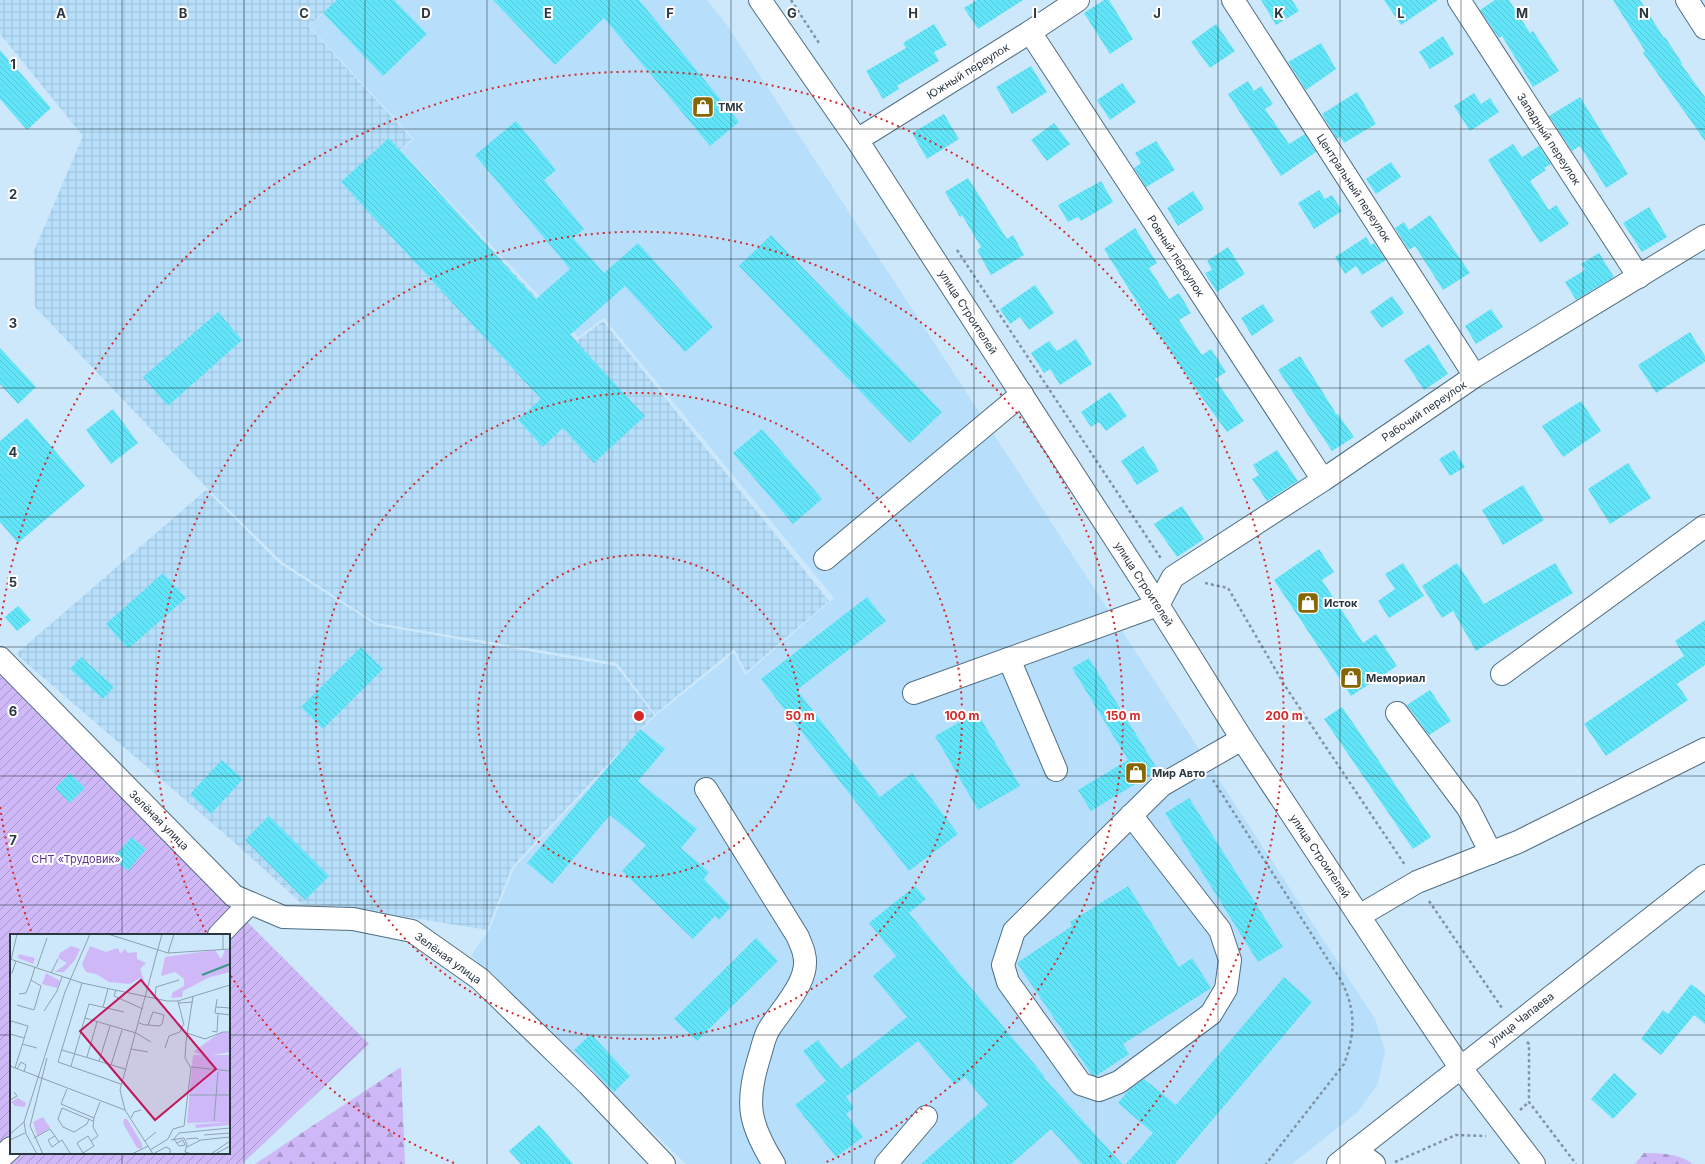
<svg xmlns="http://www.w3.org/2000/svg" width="1705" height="1164" font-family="Inter,sans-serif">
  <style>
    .built { fill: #b7dffb }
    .industrial { fill: url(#industrial-grid) }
    .forest { fill: url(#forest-firs) }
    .garden { fill: url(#garden-furrows); fill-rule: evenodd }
    .building { fill: url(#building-back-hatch) }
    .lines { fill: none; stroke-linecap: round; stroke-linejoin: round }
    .minor-casing { stroke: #516e83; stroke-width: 24 }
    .path { stroke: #8093a2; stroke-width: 2.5; stroke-dasharray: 3 3; stroke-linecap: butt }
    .minor { stroke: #fff; stroke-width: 22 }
    .grid { fill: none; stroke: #2a3740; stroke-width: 1; stroke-opacity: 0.55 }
    .ring { fill: none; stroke: #d62828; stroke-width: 2; stroke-dasharray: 2 4 }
    .labels { text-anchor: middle; stroke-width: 4; stroke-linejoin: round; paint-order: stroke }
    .street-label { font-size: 11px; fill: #2a3740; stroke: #fff }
    .poi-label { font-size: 11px; font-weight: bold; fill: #2a3740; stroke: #fff; text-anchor: start }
    .park-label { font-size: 11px; fill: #5c338f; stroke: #fff }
    .inset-river { fill: none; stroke: #3b9a88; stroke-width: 2 }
    .inset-road { fill: none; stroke: #8ca1b0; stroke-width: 1 }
    .view { fill: #c2185b; fill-opacity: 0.15; stroke: #c2185b; stroke-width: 2 }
    .inset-edge { fill: none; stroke: #2a3740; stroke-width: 2 }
    .grid-label { font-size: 13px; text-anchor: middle; font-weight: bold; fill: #2a3740; stroke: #fff; stroke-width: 4; stroke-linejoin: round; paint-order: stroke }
    .centre { fill: #d62828; stroke: #fff; stroke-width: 2 }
    .ring-label { font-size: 12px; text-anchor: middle; font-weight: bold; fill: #d62828; stroke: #fff; stroke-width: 4; stroke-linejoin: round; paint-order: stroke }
  </style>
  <defs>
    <pattern id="industrial-grid" width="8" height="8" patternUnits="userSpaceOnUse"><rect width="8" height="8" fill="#b7dffb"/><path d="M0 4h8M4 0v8" fill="none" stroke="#9ec0d8"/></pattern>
    <pattern id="forest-firs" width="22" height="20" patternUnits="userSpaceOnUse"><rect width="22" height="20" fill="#ceb8f8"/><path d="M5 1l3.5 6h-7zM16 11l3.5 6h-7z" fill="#a796ca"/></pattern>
    <pattern id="garden-furrows" width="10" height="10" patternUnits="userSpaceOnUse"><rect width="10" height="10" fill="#ceb8f8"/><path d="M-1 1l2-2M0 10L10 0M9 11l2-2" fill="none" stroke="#a796ca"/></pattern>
    <pattern id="building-back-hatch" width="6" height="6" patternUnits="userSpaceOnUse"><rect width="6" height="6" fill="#63e5f9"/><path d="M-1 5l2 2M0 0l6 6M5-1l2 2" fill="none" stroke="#56c5d6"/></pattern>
  </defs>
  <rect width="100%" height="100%" fill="#cee8fb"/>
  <polygon class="built" points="340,0 707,0 727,25 1375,1019 1385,1051 1378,1084 1359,1111 1292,1164 686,1164 471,956 490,928 514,868 655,716 734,653 745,675 834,598 604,318 578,337 401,150 414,139 309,26"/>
  <g class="industrial">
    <polygon points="0,0 339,0 308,26 412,139 400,150 577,341 603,321 829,601 746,672 734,649 655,714 617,663 376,623 282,562 206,487 35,307 34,251 83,136 0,34"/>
    <polygon points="206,490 279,563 376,625 616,666 654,715 512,867 487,930 339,906 302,904 235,843 16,654"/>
  </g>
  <g class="forest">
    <polygon points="401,1067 405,1164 255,1164"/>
    <path d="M1644,1153c15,0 38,1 48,11h-57z"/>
  </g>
  <path class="garden" d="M0,674l369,370 -127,120h-242zM11,935h218v218h-218z"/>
  <g class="building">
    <polygon points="337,0 394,0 427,34 383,76 323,13"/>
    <polygon points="493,0 639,0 739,122 710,146 604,18 555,65"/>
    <polygon points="977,0 1023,0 978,29 964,8"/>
    <polygon points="1104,0 1109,0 1133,39 1110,54 1084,13"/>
    <polygon points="1261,0 1292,0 1299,11 1276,25"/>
    <polygon points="1384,0 1438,0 1401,25"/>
    <polygon points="1495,0 1509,0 1530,33 1533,31 1559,71 1533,87 1502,36 1499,38 1480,10"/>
    <polygon points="1613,0 1640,0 1664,38 1665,37 1682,63 1681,64 1705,97 1705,141 1643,53 1645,51"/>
    <polygon points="934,24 947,45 934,52 939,61 897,86 899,89 883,99 866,71 906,48 903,43"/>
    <polygon points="1216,24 1235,51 1210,68 1191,42"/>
    <polygon points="1443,36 1454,54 1430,69 1419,52"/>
    <polygon points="1321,43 1336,69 1306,90 1288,62"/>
    <polygon points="0,50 51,108 27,130 0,99"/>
    <polygon points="1031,66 1047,92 1012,114 996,87"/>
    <polygon points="1248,81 1254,91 1261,86 1273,104 1265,109 1289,144 1305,134 1316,152 1281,176 1228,94"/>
    <polygon points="1122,83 1136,102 1110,120 1097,100"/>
    <polygon points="1357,92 1376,124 1344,143 1340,136 1337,139 1322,114"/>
    <polygon points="1474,93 1481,104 1490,98 1499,112 1470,131 1454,106"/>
    <polygon points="1580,97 1628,174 1606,188 1580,146 1572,151 1549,116"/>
    <polygon points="944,114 959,139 927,159 912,133"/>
    <polygon points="516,121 556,170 544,180 584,229 573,238 604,273 638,243 713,327 685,352 625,286 570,335 645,416 594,463 563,428 543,447 518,420 541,399 341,182 389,138 536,299 570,269 475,155"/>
    <polygon points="1054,123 1070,144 1047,161 1031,140"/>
    <polygon points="1156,141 1175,170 1146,187 1134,168 1141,163 1135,153"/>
    <polygon points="1513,144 1522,157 1539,146 1551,164 1544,168 1546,170 1530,181 1549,210 1556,205 1569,224 1540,243 1488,160"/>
    <polygon points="1391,162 1401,177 1376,194 1366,179"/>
    <polygon points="968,178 1007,239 1013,235 1024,255 991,275 977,250 981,247 962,215 960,217 945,192"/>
    <polygon points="1101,181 1113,202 1081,221 1078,217 1068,222 1058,205"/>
    <polygon points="1319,190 1325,199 1332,195 1342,211 1314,229 1298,203"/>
    <polygon points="1193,191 1204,209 1178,226 1167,208"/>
    <polygon points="1649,207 1667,237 1642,252 1623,223"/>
    <polygon points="1430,215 1470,273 1443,290 1415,246 1409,250 1395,228 1404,222 1409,230"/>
    <polygon points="1135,228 1157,263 1149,268 1169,299 1179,293 1191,313 1179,320 1202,355 1211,349 1226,372 1215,379 1244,421 1227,432 1197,391 1158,333 1157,334 1104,249"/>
    <polygon points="771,235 942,412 910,443 739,266"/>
    <polygon points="1366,237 1371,245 1374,243 1386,260 1362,275 1356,266 1345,274 1335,257"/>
    <polygon points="1228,247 1245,274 1217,292 1205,273 1212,270 1207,261"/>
    <polygon points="1599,253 1614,277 1576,300 1565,282 1585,270 1581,264"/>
    <polygon points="1035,285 1054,313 1029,330 1020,317 1010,324 1000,309"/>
    <polygon points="1392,296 1404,313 1382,328 1370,312"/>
    <polygon points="1263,304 1274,321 1252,336 1241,318"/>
    <polygon points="1491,309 1503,327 1476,344 1465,326"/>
    <polygon points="218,312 242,340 168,406 143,377"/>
    <polygon points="1690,332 1705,356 1705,362 1656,393 1638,365"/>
    <polygon points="1076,339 1092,364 1060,385 1050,369 1044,373 1031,353 1049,341 1057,351"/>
    <polygon points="1429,344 1448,374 1424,390 1404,360"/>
    <polygon points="0,348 36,387 18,404 0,384"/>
    <polygon points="1300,356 1337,415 1338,414 1354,437 1332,451 1278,370"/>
    <polygon points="1110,392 1127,416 1106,431 1099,422 1091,427 1081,412"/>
    <polygon points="1581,401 1601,431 1563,457 1542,426"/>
    <polygon points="113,409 138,443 111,464 86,430"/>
    <polygon points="27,418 85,486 18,543 0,522 0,441"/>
    <polygon points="762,429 822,499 793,524 733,453"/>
    <polygon points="1143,446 1159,471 1137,485 1121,461"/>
    <polygon points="1277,450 1298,481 1267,501 1252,479 1259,475 1253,465"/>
    <polygon points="1454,450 1465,467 1450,476 1439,459"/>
    <polygon points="1628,463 1651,498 1610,524 1588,489"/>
    <polygon points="1523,485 1544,520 1503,545 1482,510"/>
    <polygon points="1182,506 1204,539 1177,557 1154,524"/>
    <polygon points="1319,549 1334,572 1322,580 1363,643 1376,634 1397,666 1351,696 1274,580"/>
    <polygon points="1403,563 1424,596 1389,618 1378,601 1395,589 1385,574"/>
    <polygon points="1457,563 1484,604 1555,563 1573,593 1476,651 1453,611 1442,618 1422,586"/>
    <polygon points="163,573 186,598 128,649 106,624"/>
    <polygon points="867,597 886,621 797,690 880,797 912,773 958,834 909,871 761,679"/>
    <polygon points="18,606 31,620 17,631 5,617"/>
    <polygon points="1705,620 1705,665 1677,684 1688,700 1606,756 1584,724 1684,656 1675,641"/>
    <polygon points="361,647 383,669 323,729 301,707"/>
    <polygon points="81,657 114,687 103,699 70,669"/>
    <polygon points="1089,658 1158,770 1091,811 1078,790 1128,760 1072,668"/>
    <polygon points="1430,690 1451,721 1429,735 1407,705"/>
    <polygon points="1342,707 1431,837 1413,849 1324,719"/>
    <polygon points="977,712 1020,786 978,810 935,736"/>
    <polygon points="640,729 665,749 638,781 697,829 681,848 709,872 704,879 731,907 719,920 715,916 693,939 622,871 646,845 610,815 552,884 527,863"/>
    <polygon points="222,760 243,779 211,814 190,794"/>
    <polygon points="70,773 85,788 70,803 55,788"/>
    <polygon points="1189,798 1283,947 1258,962 1165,813"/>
    <polygon points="269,816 329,876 305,900 245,840"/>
    <polygon points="131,837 146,849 128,871 113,859"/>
    <polygon points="915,886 926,899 909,913 1045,1077 1044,1078 1122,1164 1082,1164 1051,1129 1011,1164 921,1164 988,1105 965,1077 955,1085 918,1041 846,1097 854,1108 846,1114 863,1137 836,1157 795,1105 826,1081 803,1051 818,1040 841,1069 907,1017 873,976 896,956 869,923"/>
    <polygon points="1128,886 1179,967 1192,958 1211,988 1123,1044 1129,1054 1096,1076 1092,1075 1017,963 1072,926 1070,922"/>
    <polygon points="756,938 778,961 697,1041 674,1019"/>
    <polygon points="1284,977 1312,1002 1175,1164 1126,1164 1153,1133 1118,1103 1129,1090 1144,1079 1176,1105"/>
    <polygon points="1691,984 1705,995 1705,1024 1694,1015 1661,1055 1641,1039 1663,1010 1668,1014"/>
    <polygon points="591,1034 630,1076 614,1092 574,1050"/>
    <polygon points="1614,1073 1637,1094 1613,1119 1591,1099"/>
    <polygon points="539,1125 573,1164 521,1164 509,1151"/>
  </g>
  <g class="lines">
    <g class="minor-casing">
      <g id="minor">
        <polyline points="760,0 857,140 1158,605 1242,739 1398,975 1460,1067 1534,1164"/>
        <polyline points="1233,0 1475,376"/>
        <polyline points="1459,0 1639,277"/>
        <polyline points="1687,0 1705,28"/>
        <polyline points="1030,32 1323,480"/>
        <polyline points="857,140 1030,32 1078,0"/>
        <polyline points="825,559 1022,394"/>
        <polyline points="0,658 234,896 283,917 353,919 412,931 480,979 588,1084 664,1164"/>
        <polyline points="1009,659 1056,770"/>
        <polyline points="1502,674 1705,526"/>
        <polyline points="914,693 1158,605 1173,577 1323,480 1475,376 1705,236"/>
        <polyline points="1397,713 1468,808 1491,853"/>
        <path d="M706,789l92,148c2,6 5,11 6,17 7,26 -22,54 -35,75 -5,8 -7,20 -10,29 -14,45 -10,66 15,106"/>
        <polyline points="1131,815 1220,930 1230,960 1226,989 1211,1014 1119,1082 1099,1090 1081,1084 1008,982 1003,965 1014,931 1162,785 1242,739"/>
        <polyline points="1359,916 1417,882 1518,842 1705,749"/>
        <polyline points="219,935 250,903"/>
        <polyline points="1355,1150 1374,1164"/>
        <polyline points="0,1158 11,1148"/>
        <polyline points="886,1164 926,1117"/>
        <polyline points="1338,1164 1705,876"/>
      </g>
    </g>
    <g class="path">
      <polyline points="791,0 819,43"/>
      <polyline points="957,250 1162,560"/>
      <polyline points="1205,583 1228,588 1285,686 1405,865"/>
      <path d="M1213,780l126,197c17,30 17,55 5,87l-78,100"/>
      <polyline points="1429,901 1502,1008"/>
      <polyline points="1527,1042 1529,1044 1529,1102 1576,1164"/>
      <polyline points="1520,1110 1529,1102"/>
      <polyline points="1395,1162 1456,1135 1486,1136"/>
    </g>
    <use href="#minor" class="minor"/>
  </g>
  <path class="grid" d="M122,0v935M244,0v1164M365,0v1164M487,0v1164M609,0v1164M731,0v1164M852,0v1164M974,0v1164M1096,0v1164M1218,0v1164M1340,0v1164M1461,0v1164M1583,0v1164M0,129h1705M0,259h1705M0,388h1705M0,517h1705M0,647h1705M0,776h1705M0,905h1705M0,1035h11M229,1035h1476M122,1153v11"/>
  <g class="ring">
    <circle cx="639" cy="716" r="161"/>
    <circle cx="639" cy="716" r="323"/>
    <path d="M454 1163A484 484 0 0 1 231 976M206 932A484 484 0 1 1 824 1163"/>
    <path d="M31 931A645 645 0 0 1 0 806M0 626A645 645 0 1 1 1107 1160"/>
  </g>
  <defs>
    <g id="shop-square" transform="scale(1.15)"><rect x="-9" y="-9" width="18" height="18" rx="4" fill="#866601" stroke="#fff"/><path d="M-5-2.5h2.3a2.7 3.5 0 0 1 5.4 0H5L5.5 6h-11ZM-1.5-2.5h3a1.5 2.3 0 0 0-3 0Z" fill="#fff"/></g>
  </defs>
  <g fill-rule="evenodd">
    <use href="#shop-square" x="703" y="107"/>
    <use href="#shop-square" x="1308" y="603"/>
    <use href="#shop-square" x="1351" y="678"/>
    <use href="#shop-square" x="1136" y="773"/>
  </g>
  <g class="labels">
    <g class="street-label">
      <text transform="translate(968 71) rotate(-32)" y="4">Южный переулок</text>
      <text transform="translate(1549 139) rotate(57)" y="4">Западный переулок</text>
      <text transform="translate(1354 188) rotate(57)" y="4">Центральный переулок</text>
      <text transform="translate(1176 256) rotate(57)" y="4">Ровный переулок</text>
      <text transform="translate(968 312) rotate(57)" y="4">улица Строителей</text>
      <text transform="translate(1424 411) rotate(-34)" y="4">Рабочий переулок</text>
      <text transform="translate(1144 584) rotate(57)" y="4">улица Строителей</text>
      <text transform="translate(159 820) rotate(45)" y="4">Зелёная улица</text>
      <text transform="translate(1320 856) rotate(56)" y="4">улица Строителей</text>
      <text transform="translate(448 958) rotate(36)" y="4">Зелёная улица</text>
      <text transform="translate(1521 1019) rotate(-38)" y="4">улица Чапаева</text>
    </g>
    <g class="poi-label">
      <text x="718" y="111">ТМК</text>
      <text x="1324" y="607">Исток</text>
      <text x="1366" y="682">Мемориал</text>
      <text x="1152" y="777">Мир Авто</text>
    </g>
    <g class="park-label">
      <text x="76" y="863">СНТ «Трудовик»</text>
    </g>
  </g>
  <g transform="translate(10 934)">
    <rect width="220" height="220" fill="#cee8fb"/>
    <path d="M61,12l9,3 -5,11 -11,12h-9l12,-9 -9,-5 2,-5zM80,12l16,6 12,-4 2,6 5,-5 3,4 9,-1v7l9,4 -6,6 5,14 -5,-5 -10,6 -21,-2 -13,-8 -10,-2 -4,-8zM205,16l6,9 4,-9h5v22l-20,5 -27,14 -1,6 -11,1 2,-6 11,-6v-7l-9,-7 -14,4 4,-19zM9,20l16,4 -2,6 -15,-6zM211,98l9,1v19l-24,4 -13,-4zM114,185h3l15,25v5l-5,-1 -14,-25zM220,188v3l-34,3 -1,-3h-6z" fill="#ceb8f8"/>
    <path d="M36,39l14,8 -3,7 -15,-4zM8,164l8,5 -1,4 -10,-1 -4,-4zM33,183l7,11 -13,8 -4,-14z" fill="#ceb8f8"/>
    <path d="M183,121h37v67l-43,1z" fill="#ceb8f8"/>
    <path class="inset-river" d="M192,41l28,-11"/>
    <path class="inset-road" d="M98,0l60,19 62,-4M213,15v-15M158,19l6,-19M0,25l72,24 85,18h11l52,-16M1,26l6,-26M27,33l10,-29M0,38l2,1 4,-12M41,39l7,-14M72,49l-24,79 63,22M106,56l-2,6 29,13M9,60l7,-1 5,-13M145,65l1,-12 23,-7M207,65l-2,14 15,2M168,67l6,24M169,69l14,-1M7,71l17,5 7,-24 -10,-6 4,-13M93,73l5,-18M206,73l14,1M34,77l13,-20 5,-14M75,84l51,15 15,9M129,89l6,2h3l11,1 3,-2 2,-9 -11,-3 -5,13M0,91l1,-4 17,5 -13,42M202,97l5,1 1,-18M177,99l18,6 18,-7h7M0,100l14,4M12,110l15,4M155,114l4,-12 11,-4 3,-7M121,115l17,3M52,116l63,19M77,123l10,-35M89,127l11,-35M101,131l11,-35M0,132l115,44M61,132l18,-62 35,8M181,133l39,4M7,135l4,-7 5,3 -2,7M57,155l-6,15 33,14 6,-16M179,161h41M0,166l7,-4 -3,-4M121,184l3,-6 7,-2M79,185l-2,5 -13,8 -11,-5 -5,-8 4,-11 31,13M204,187l4,-49M0,200l14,-12M194,201l26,-2M24,204l16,-9 5,7 -7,4 4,7 7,-5 -4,-6M164,205l5,7 6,-1 -2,-5 -6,3M176,205l11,-1 3,3M0,206l15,-7M161,206l13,-2 3,6 -2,8 7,2M163,206l6,-7 51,-5M81,207l3,5 -11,7 -6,-10 11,-7 3,5 7,-5 -5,-9 1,-9M135,207l11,-9M49,208l3,-2 8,13M177,213l14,-7 29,-3M140,216l18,-11 5,-10 11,-3 7,-58 -6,-10 1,-16 7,-46M27,220l-11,-20 -2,-12 41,-130 25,-58M33,220l-13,-28 17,-68M122,220l16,-8M143,220l-28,-44 -5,-20 42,-156M143,220l13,-7 4,2v5M201,220l19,-13M205,220l15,-8"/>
    <path class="view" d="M131,46l75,89 -61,51 -75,-89z"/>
    <rect width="220" height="220" class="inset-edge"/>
  </g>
  <g class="grid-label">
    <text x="61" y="18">A</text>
    <text x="183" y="18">B</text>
    <text x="304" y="18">C</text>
    <text x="426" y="18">D</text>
    <text x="548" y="18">E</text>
    <text x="670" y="18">F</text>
    <text x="792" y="18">G</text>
    <text x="913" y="18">H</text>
    <text x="1035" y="18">I</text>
    <text x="1157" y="18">J</text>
    <text x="1279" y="18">K</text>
    <text x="1401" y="18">L</text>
    <text x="1522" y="18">M</text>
    <text x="1644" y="18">N</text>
    <text x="13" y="69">1</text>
    <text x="13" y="199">2</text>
    <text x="13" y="328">3</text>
    <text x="13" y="457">4</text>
    <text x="13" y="587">5</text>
    <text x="13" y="716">6</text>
    <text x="13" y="845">7</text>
  </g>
  <circle cx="639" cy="716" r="6" class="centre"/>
  <g class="ring-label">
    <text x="800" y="720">50 m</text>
    <text x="962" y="720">100 m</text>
    <text x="1123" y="720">150 m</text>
    <text x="1284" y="720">200 m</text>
  </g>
</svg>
